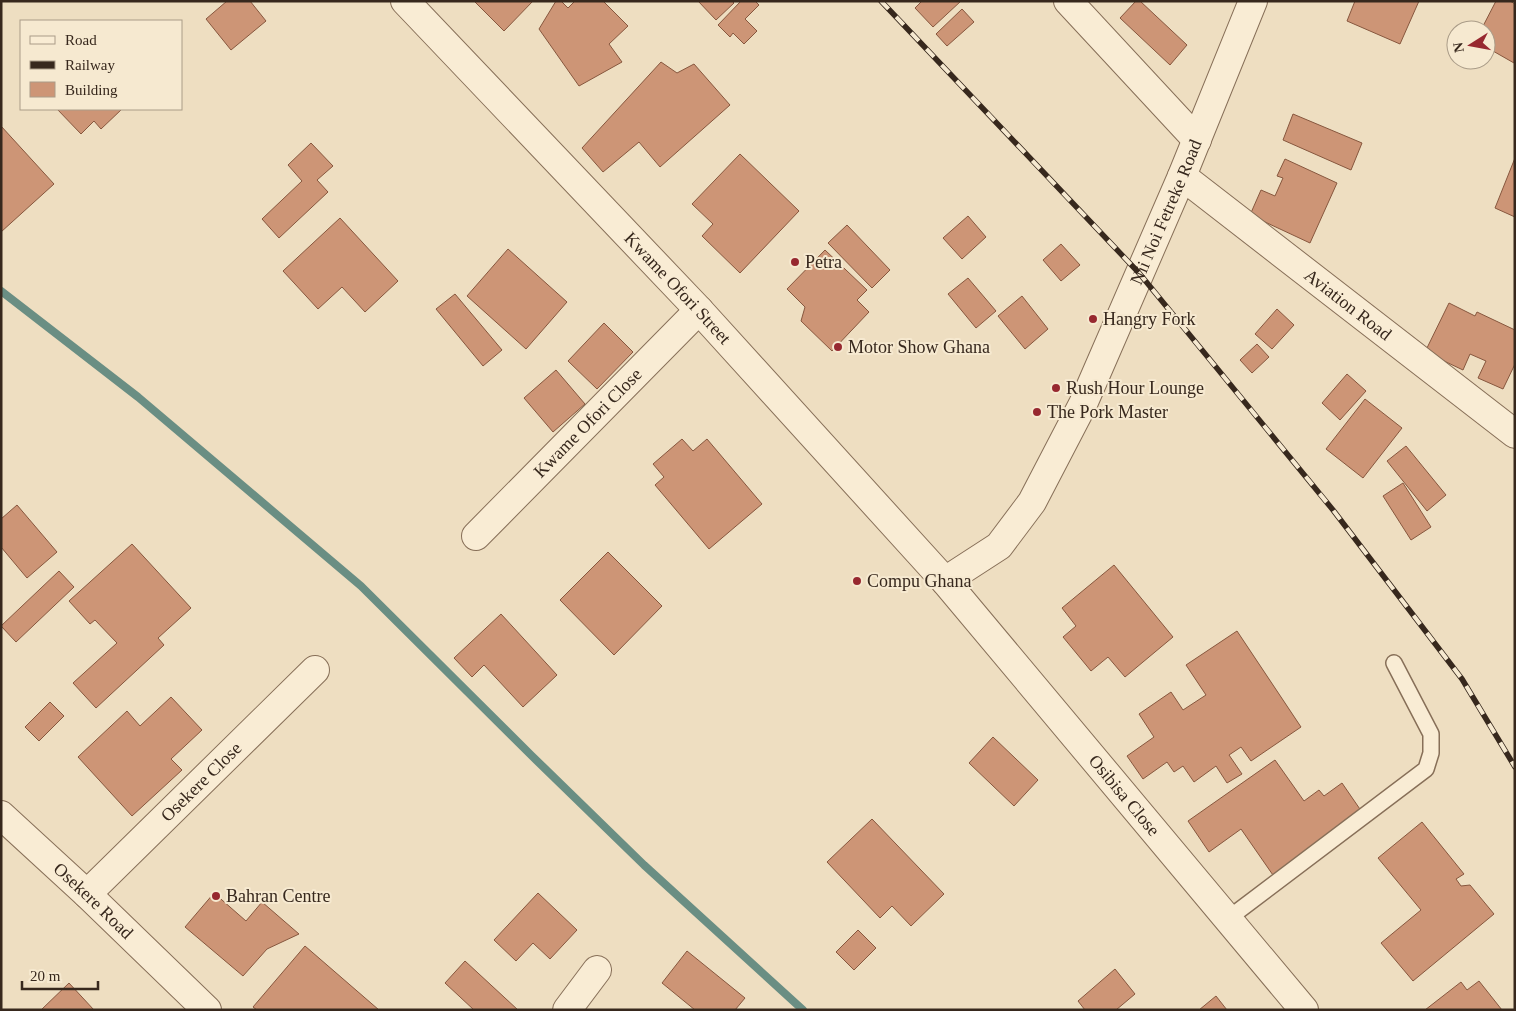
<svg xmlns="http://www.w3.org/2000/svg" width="1516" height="1011" font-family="Georgia,serif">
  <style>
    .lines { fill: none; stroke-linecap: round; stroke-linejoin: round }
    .stream { stroke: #6a8e83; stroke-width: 8 }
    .building { fill: #cd9576; stroke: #87573e }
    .service-casing { stroke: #876f58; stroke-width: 18 }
    .minor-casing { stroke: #876f58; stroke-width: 30 }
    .service { stroke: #f9ecd4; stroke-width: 15 }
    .minor { stroke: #f9ecd4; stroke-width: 28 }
    .rail-casing { stroke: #37281d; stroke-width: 5.5 }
    .rail { stroke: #f6e9d0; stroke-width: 4; stroke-dasharray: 11; stroke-linecap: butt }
    .poi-dot { fill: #97282f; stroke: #f6e9d0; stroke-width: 2 }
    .labels { text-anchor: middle; stroke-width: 4; stroke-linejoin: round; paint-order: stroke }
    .street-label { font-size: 18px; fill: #37281d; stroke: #f6e9d0 }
    .poi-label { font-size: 18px; fill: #37281d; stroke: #f6e9d0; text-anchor: start }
  </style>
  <rect width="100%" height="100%" fill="#eedec1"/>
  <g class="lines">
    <polyline class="stream" points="1,291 138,397 361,586 532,756 644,865 803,1010"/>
  </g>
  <g class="building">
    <polygon points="227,1 250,1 266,21 231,50 206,19"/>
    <polygon points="474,1 533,1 504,31"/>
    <polygon points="556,1 561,1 568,8 575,1 603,1 628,26 609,44 622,62 579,86 539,29"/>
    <polygon points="698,1 732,1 734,3 716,20"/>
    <polygon points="741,1 755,1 759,5 745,19 757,31 744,44 733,33 730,37 718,25"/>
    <polygon points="922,1 961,1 933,27 915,8"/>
    <polygon points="1136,1 1140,1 1187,45 1170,65 1120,18"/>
    <polygon points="1355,1 1419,1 1400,44 1347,21"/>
    <polygon points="1496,1 1510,1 1515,4 1514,63 1486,47 1486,30 1481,30"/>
    <polygon points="962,9 974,22 947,46 936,34"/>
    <polygon points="661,62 677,73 694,64 730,105 660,167 639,142 603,172 582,148"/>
    <polygon points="57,109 122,109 101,129 94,121 81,134"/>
    <polygon points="1293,114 1362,143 1351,170 1283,140"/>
    <polygon points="1,126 54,184 1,232"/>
    <polygon points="311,143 333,166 317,180 328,192 279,238 262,219 302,181 288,165"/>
    <polygon points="740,154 799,211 740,273 702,236 713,224 692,204"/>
    <polygon points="1515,158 1515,217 1495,208"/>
    <polygon points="1285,159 1337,183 1310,243 1250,215 1261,190 1275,196 1283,178 1277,176"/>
    <polygon points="968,216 986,237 962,259 943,238"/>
    <polygon points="340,218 398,281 365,312 342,287 318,309 283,271"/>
    <polygon points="847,225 890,270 872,288 828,243"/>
    <polygon points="1061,244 1080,265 1061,281 1043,260"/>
    <polygon points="508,249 567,302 526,349 467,296"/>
    <polygon points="825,250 867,290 857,300 869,312 832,351 801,321 805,307 787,289"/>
    <polygon points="968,278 996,311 976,328 948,294"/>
    <polygon points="455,294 502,350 483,366 436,309"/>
    <polygon points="1022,296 1048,329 1025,349 998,316"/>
    <polygon points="1449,303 1475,316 1477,312 1515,330 1515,364 1503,389 1478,378 1486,361 1470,354 1463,370 1425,352"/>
    <polygon points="1277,309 1294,325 1272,349 1255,334"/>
    <polygon points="604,323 633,352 597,389 568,361"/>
    <polygon points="1257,344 1269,357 1252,373 1240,360"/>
    <polygon points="556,370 585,404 553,432 524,398"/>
    <polygon points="1347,374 1366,391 1340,420 1322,403"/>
    <polygon points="1365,399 1402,428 1363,478 1326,449"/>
    <polygon points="682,439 693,451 707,439 762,504 709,549 655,485 664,477 653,464"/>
    <polygon points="1406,446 1446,495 1427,511 1387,461"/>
    <polygon points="1403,483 1431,527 1411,540 1383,496"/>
    <polygon points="17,505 57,552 27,578 1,547 1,519"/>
    <polygon points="132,544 191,608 158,638 164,645 96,708 73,683 117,643 95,620 90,624 69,601"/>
    <polygon points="608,552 662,606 614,655 560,600"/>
    <polygon points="1114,565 1173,637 1125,677 1108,657 1091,671 1063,637 1076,626 1062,608"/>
    <polygon points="59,571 74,587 16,642 1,626"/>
    <polygon points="501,614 557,675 523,707 484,665 472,677 454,658"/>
    <polygon points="1237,631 1301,727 1251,761 1241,747 1229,755 1242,774 1227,783 1216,766 1194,782 1183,766 1174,772 1167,762 1143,779 1127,756 1154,737 1139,714 1171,692 1183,710 1206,695 1186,665"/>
    <polygon points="171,697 202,730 171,759 182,770 132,816 78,757 127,711 140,726"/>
    <polygon points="50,702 64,716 39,741 25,727"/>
    <polygon points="993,737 1038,780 1014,806 969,763"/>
    <polygon points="1275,760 1304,801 1319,790 1324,796 1342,783 1364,815 1275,878 1241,829 1209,852 1188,821"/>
    <polygon points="872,819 944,894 911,926 892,906 880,918 827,862"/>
    <polygon points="1422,822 1464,874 1456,879 1461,886 1470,885 1494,914 1413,981 1381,943 1421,910 1378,858"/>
    <polygon points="214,893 246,921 262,902 299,934 267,949 243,976 185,927"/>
    <polygon points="538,893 577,930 550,959 533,943 516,961 494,940"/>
    <polygon points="858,930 876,948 854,970 836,952"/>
    <polygon points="305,946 379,1010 257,1010 253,1007"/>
    <polygon points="687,951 745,998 735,1010 695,1010 662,983"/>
    <polygon points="465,961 518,1010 474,1010 445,983"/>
    <polygon points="1115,969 1135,994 1116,1010 1085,1010 1078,1001"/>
    <polygon points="1479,981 1502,1010 1425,1010 1461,982 1467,990"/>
    <polygon points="69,983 94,1010 41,1010"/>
    <polygon points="1216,996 1227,1010 1199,1010"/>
  </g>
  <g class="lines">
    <g class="service-casing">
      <polyline id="service" points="1229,918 1426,769 1431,753 1431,734 1394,663"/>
    </g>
    <g class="minor-casing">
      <g id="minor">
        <path id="s1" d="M405,1l294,309 246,271 359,429"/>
        <polyline points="1068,1 1197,140"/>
        <path id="s2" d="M1182,176l333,258"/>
        <path id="s3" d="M476,536l223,-226"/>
        <path id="s4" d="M945,581l54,-35 33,-44 51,-98 99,-228 71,-175"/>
        <path id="s5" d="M1,815l86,79 120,116"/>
        <path id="s6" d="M87,894l228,-224"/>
        <polyline points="567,1010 597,970"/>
      </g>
    </g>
    <use href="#service" class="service"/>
    <use href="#minor" class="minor"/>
    <g class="rail-casing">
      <polyline id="rail" points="881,1 1139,273 1333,510 1462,679 1515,767"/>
    </g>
    <use href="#rail" class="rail"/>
  </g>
  <g class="poi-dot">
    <circle cx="795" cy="262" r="5"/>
    <circle cx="1093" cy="319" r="5"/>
    <circle cx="838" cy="347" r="5"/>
    <circle cx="1056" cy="388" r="5"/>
    <circle cx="1037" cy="412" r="5"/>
    <circle cx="857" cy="581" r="5"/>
    <circle cx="216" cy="896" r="5"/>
  </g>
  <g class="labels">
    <g class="street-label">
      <text dy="6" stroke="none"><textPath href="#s4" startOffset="439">Nii Noi Fetreke Road</textPath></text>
      <text dy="6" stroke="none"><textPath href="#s1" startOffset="396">Kwame Ofori Street</textPath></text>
      <text dy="6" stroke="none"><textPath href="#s2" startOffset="210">Aviation Road</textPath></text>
      <text dy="6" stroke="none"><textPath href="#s3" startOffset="159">Kwame Ofori Close</textPath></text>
      <text dy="6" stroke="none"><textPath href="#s6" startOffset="160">Osekere Close</textPath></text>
      <text dy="6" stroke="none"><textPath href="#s1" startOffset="1072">Osibisa Close</textPath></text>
      <text dy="6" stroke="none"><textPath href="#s5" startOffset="126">Osekere Road</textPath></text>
    </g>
    <g class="poi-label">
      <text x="805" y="268">Petra</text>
      <text x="1103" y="325">Hangry Fork</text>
      <text x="848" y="353">Motor Show Ghana</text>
      <text x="1066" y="394">Rush Hour Lounge</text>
      <text x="1047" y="418">The Pork Master</text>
      <text x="867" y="587">Compu Ghana</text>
      <text x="226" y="902">Bahran Centre</text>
    </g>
  </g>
  <rect width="1516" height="1011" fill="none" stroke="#37281d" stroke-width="5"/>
  <rect x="20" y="20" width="162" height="90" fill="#f6e9d0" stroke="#aa9c88"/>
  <rect x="30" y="36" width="25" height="8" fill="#f9ecd4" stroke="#aa9c88"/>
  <text x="65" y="45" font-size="15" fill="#37281d">Road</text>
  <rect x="30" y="61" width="25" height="8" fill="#37281d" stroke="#aa9c88"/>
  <text x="65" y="70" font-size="15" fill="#37281d">Railway</text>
  <rect x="30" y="82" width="25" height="15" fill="#cd9576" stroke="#aa9c88"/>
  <text x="65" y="95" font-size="15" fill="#37281d">Building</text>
  <g transform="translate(1471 45) rotate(259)"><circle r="24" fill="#f6e9d0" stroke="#aa9c88"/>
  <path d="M0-4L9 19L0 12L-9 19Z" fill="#97282f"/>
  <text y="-8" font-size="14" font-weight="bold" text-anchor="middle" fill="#37281d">N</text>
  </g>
  <path d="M22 981v8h76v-8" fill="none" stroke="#37281d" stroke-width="2.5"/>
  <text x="30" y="981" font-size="15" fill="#37281d" stroke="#f6e9d0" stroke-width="4" paint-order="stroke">20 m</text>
</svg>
